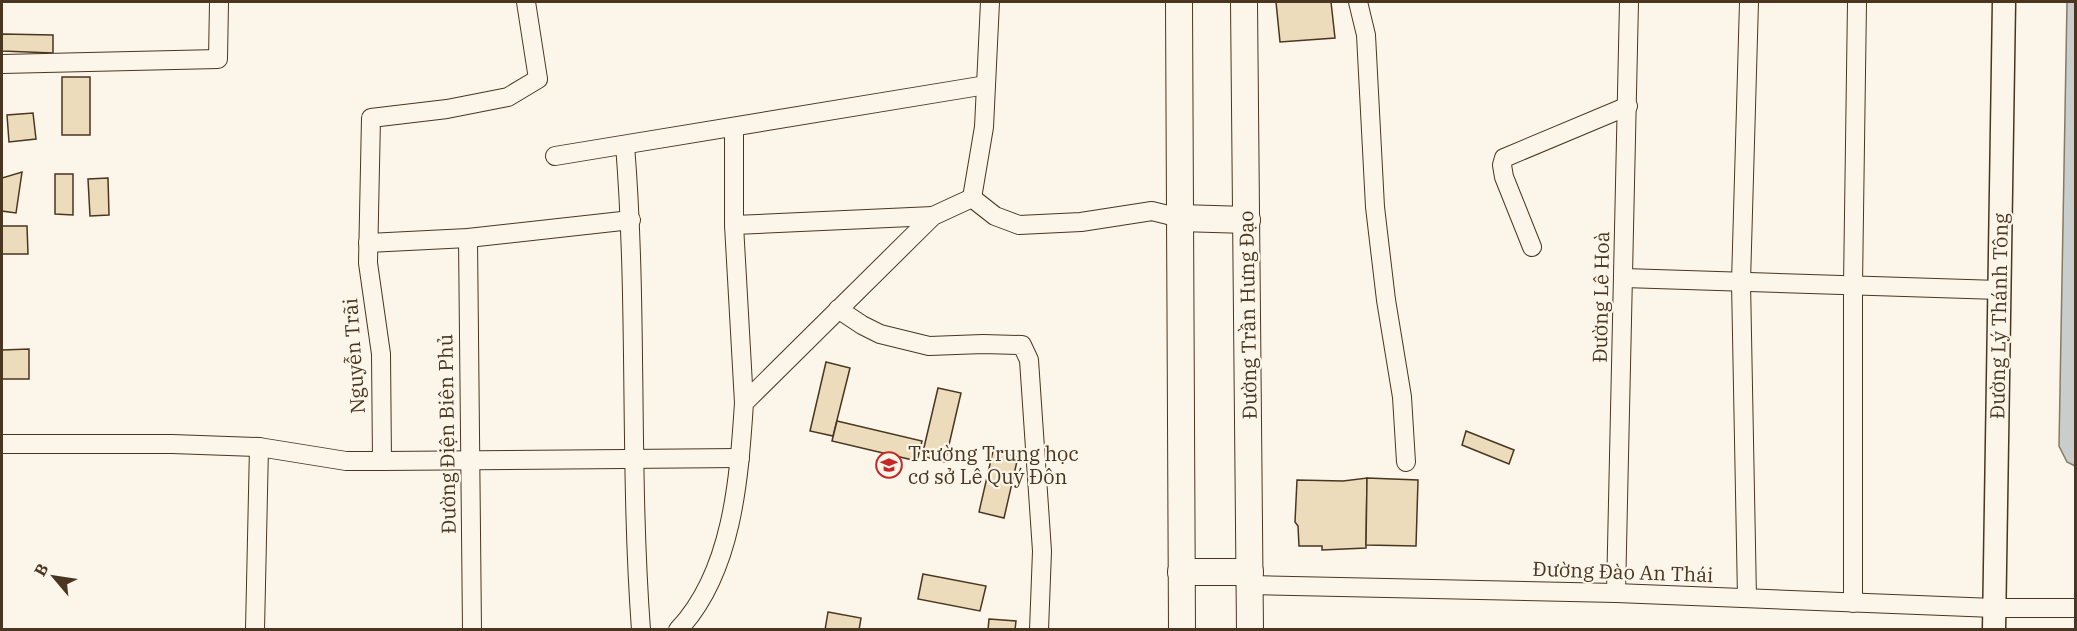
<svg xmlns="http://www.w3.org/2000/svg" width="2077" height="631" font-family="'IBM Plex Serif',serif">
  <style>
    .water { fill: #c9cecd; stroke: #887966; stroke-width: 1.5 }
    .building { fill: #ecdcbc; stroke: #4a3520; stroke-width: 1.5 }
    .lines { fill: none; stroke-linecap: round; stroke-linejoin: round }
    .minor-casing { stroke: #4a3520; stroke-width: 20 }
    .tertiary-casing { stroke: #4a3520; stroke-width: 25 }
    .secondary-casing { stroke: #4a3520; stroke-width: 28 }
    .minor { stroke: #fbf6e9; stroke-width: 18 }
    .tertiary { stroke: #fbf6e9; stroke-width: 22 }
    .secondary { stroke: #fbf6e9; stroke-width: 26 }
    .labels { text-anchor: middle; stroke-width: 4.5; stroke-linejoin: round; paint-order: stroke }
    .street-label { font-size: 20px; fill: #4a3520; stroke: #fbf6e9 }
    .poi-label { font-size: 20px; fill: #4a3520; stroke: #fbf6e9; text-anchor: start }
  </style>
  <rect width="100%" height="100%" fill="#fbf6e9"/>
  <polygon class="water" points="2067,2 2076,2 2075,466 2067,462 2059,446"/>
  <g class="building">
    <polygon points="1276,2 1331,2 1335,38 1280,42"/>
    <polygon points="2,34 53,35 53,53 2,51"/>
    <rect x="62" y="77" width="28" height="58"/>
    <polygon points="33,113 36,139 9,142 7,115"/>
    <polygon points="22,172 16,213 2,211 2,178"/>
    <polygon points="55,174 73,174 73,215 55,214"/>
    <polygon points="108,178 109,215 90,216 88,179"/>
    <polygon points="2,226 27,226 28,254 2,254"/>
    <polygon points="29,349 29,379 2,379 2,350"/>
    <polygon points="826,362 850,368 833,436 810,431"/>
    <polygon points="938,388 961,393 945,462 922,456"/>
    <polygon points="837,421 922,441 917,461 832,441"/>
    <polygon points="1466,431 1514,450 1509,464 1462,445"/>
    <polygon points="993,451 1018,457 1004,518 979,512"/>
    <polygon points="1367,478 1366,548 1322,550 1322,546 1299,546 1298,526 1295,522 1297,480 1343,481"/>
    <polygon points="1367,478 1418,480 1416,546 1366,545"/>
    <polygon points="923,574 986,586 980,611 918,599"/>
    <polygon points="828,612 861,618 859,630 825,630"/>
    <polygon points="989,619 1016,621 1015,630 988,630"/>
  </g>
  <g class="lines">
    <g class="minor-casing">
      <g id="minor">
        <polyline points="1358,2 1366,35 1375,207 1386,300 1402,397 1406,462"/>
        <polyline points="2,64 218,59 219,2"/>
        <polyline points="734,127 734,225 744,403"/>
        <path d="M625,145c13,161 4,323 16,485"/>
        <polyline points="555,156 986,85"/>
        <polyline points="972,198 995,216 1019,225 1081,222 1152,211 1180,218"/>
        <polyline points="734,225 933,216"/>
        <polyline points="468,238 472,630"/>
        <polyline points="368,243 468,238 631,220"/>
        <polyline points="1532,247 1504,177 1502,165 1504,158 1628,106"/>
        <polyline points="1624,278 1999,290"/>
        <polyline points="838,309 862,325 880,334 929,346 983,344 1022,345 1029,360 1042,551 1039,630"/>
        <polyline points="2,444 172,444 259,447 346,461 382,461 381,354 368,263 371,118 447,109 508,97 538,79 526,2"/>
        <polyline points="382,461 740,458"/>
        <polyline points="1250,585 1616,593 1994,608 2076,608"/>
        <polyline points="1616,593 1629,2"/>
        <polyline points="1747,598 1741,282 1749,2"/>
        <polyline points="1853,603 1853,285 1857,2"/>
        <polyline points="255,630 259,447"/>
        <path d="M678,630c55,-58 61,-152 66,-227l189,-187 39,-18 12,-71 6,-125"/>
      </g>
    </g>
    <g class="tertiary-casing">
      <polyline id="tertiary" points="1994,630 2004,2"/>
    </g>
    <g class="secondary-casing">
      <g id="secondary">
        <polyline points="1179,2 1182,630"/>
        <polyline points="1244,2 1250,630"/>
        <polyline points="1180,218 1247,220"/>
        <polyline points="1181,572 1250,572"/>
      </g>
    </g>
    <use href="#minor" class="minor"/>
    <use href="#tertiary" class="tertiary"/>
    <use href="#secondary" class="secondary"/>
  </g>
  <defs>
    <g id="school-ring" transform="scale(1.35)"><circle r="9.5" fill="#fbf6e9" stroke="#c62828" stroke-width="1.5"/><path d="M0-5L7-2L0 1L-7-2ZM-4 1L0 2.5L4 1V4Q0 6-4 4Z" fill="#c62828"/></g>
  </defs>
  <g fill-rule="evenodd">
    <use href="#school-ring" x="889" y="465"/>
  </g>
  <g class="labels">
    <g class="street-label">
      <text transform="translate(1601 297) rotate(-89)" y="7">Đường Lê Hoà</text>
      <text transform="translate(1248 315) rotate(-91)" y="7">Đường Trần Hưng Đạo</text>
      <text transform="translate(1999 316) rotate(-89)" y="7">Đường Lý Thánh Tông</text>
      <text transform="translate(354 356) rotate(-94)" y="7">Nguyễn Trãi</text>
      <text transform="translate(447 434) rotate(-91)" y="7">Đường Điện Biên Phủ</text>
      <text transform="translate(1623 572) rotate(2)" y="7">Đường Đào An Thái</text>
    </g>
    <g class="poi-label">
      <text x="908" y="461">Trường Trung học<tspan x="908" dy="23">cơ sở Lê Quý Đôn</tspan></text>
    </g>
  </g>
  <rect width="2077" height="631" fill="none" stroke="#4a3520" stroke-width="6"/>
  <g transform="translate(54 577) rotate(299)" stroke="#fbf6e9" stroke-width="4.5" paint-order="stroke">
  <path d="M0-4.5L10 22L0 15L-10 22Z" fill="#4a3520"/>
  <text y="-9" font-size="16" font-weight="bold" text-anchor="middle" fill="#4a3520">B</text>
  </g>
</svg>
